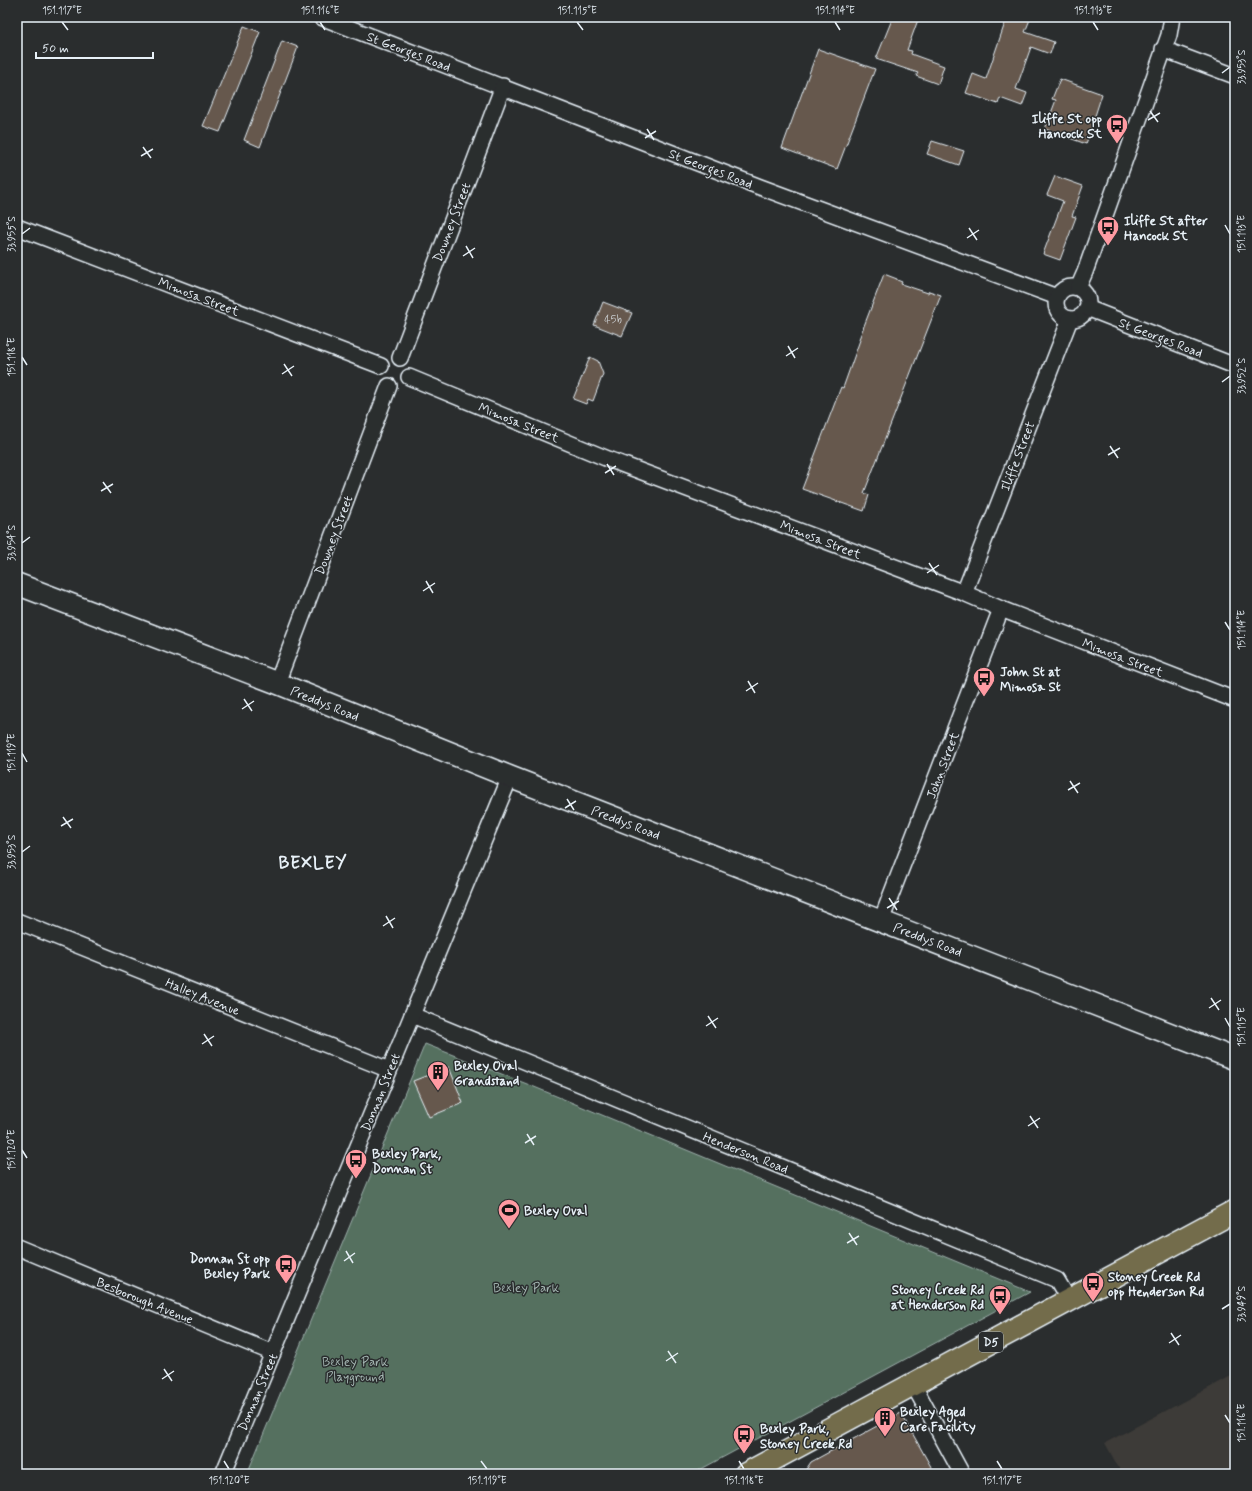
<svg xmlns="http://www.w3.org/2000/svg" width="1252" height="1491" font-family="Mynerve,sans-serif">
  <style>
    .built { fill: #3c3a37 }
    .green { fill: #54705f; stroke: #9eb0ac }
    .building { fill: #66594d; stroke: #e8f1f8 }
    .lines { fill: none; stroke-linecap: round; stroke-linejoin: round }
    .minor-casing { stroke: #e8f1f8; stroke-width: 18 }
    .secondary-casing { stroke: #e8f1f8; stroke-width: 24 }
    .primary-casing { stroke: #e8f1f8; stroke-width: 25 }
    .minor { stroke: #2a2d2e; stroke-width: 15 }
    .secondary { stroke: #2a2d2e; stroke-width: 21 }
    .primary { stroke: #736c4b; stroke-width: 22 }
    .ticks { fill: none; stroke: #e8f1f8; stroke-width: 1.5 }
    .labels { text-anchor: middle; stroke-width: 3; stroke-linejoin: round; paint-order: stroke }
    .number-label { font-size: 11px; fill: #c8cbcd }
    .shield { fill: #2a2d2e; stroke: #afb6bb; stroke-width: 1 }
    .shield-label { font-size: 12px; font-weight: bold; fill: #e8f1f8 }
    .street-label { font-size: 13px; fill: #e8f1f8; stroke: #2a2d2e }
    .poi-label { font-size: 13px; font-weight: bold; fill: #e8f1f8; stroke: #2a2d2e; text-anchor: start }
    .park-label { font-size: 13px; fill: #a5b7b3; stroke: #2a2d2e }
    .district-label { font-size: 17px; font-weight: bold; letter-spacing: 1px; fill: #e8f1f8; stroke: #2a2d2e }
    .neatline { fill: none; stroke: #e8f1f8; stroke-width: 1.5 }
    .ticks-label { font-size: 10px; text-anchor: middle; fill: #e8f1f8 }
  </style>
  <rect width="100%" height="100%" fill="#2a2d2e"/>
  <filter id="ink" filterUnits="userSpaceOnUse"><feTurbulence type="fractalNoise" baseFrequency=".025" numOctaves="2"/><feDisplacementMap in="SourceGraphic" scale="8" xChannelSelector="R" yChannelSelector="G"/><feConvolveMatrix kernelMatrix="1 2 1 2 8 2 1 2 1" color-interpolation-filters="sRGB"/></filter>
  <g filter="url(#ink)">
    <polygon class="built" points="1235,1374 1235,1474 1122,1474 1105,1443"/>
    <polygon class="green" points="425,1044 527,1084 1030,1292 692,1474 247,1474"/>
    <g class="building">
      <polygon points="893,17 919,17 907,50 912,51 911,54 944,66 938,84 916,76 918,73 876,59"/>
      <polygon points="1007,17 1031,17 1025,32 1054,42 1050,54 1031,47 1016,89 1027,93 1022,106 1000,98 998,104 966,93 973,74 986,79"/>
      <polygon points="244,26 260,32 220,132 203,126"/>
      <polygon points="282,41 298,47 260,147 244,140"/>
      <polygon points="818,49 875,69 837,169 782,148"/>
      <polygon points="1060,79 1102,94 1086,144 1045,129 1056,100 1052,99"/>
      <polygon points="932,141 964,151 959,165 927,154"/>
      <polygon points="1055,176 1083,186 1072,216 1076,217 1060,260 1043,254 1063,201 1047,195"/>
      <polygon points="884,274 897,279 897,280 902,282 901,284 928,293 929,291 941,295 864,493 869,495 864,511 802,489 841,387 843,388 860,340 859,339"/>
      <polygon points="603,302 632,313 622,336 594,325"/>
      <polygon points="590,357 598,361 603,374 593,401 588,399 586,404 573,399"/>
      <polygon points="449,1067 463,1103 429,1117 413,1081"/>
      <polygon points="901,1413 935,1474 803,1474 811,1462"/>
    </g>
    <g class="lines">
      <g class="minor-casing">
        <g id="minor">
          <polyline points="321,17 760,187 1057,297"/>
          <polyline points="1163,49 1235,76"/>
          <polyline points="17,227 381,366"/>
          <circle cx="1072" cy="303" r="16"/>
          <polyline points="1078,288 1085,272 1169,35 1172,17"/>
          <polyline points="1087,308 1235,366"/>
          <polyline points="400,358 503,86"/>
          <polyline points="409,377 608,459 964,593 1001,609 1235,700"/>
          <polyline points="964,593 1070,319"/>
          <polyline points="277,683 389,386"/>
          <polyline points="17,921 389,1070"/>
          <polyline points="881,921 1001,609"/>
          <polyline points="412,1015 1057,1280 1069,1300"/>
          <polyline points="17,1247 273,1353"/>
          <polyline points="913,1384 962,1474"/>
          <polyline points="223,1474 510,777"/>
        </g>
      </g>
      <g class="secondary-casing">
        <polyline id="secondary" points="17,584 277,683 510,777 1235,1059"/>
      </g>
      <g class="primary-casing">
        <polyline id="primary" points="746,1474 1235,1211"/>
      </g>
      <use href="#minor" class="minor"/>
      <use href="#secondary" class="secondary"/>
      <use href="#primary" class="primary"/>
    </g>
  </g>
  <path class="ticks" d="M62,22l6,8M320,22l5,8M577,22l6,8M835,22l5,8M1093,22l5,8M1222,73l8,-6M1150,111l8,11M1148,120l12,-7M647,129l7,11M645,138l11,-7M143,147l8,11M141,156l12,-7M1225,225l5,9M969,228l8,12M22,234l8,-6M967,238l12,-8M466,246l7,12M463,256l12,-8M788,346l7,12M786,356l12,-8M22,357l5,8M284,364l8,12M282,374l12,-8M1222,382l8,-6M1110,446l8,12M1108,455l12,-7M607,464l7,11M605,473l11,-7M103,482l8,11M101,491l12,-7M22,543l8,-6M929,563l8,12M927,573l12,-8M426,581l7,12M423,591l12,-8M1225,622l5,8M748,681l7,12M746,691l12,-8M244,699l8,12M242,709l12,-8M22,753l5,9M1070,781l8,12M1068,790l12,-7M567,799l7,11M565,808l11,-7M63,817l8,11M61,826l12,-7M22,852l8,-6M889,898l8,12M887,908l12,-7M386,916l7,12M383,926l12,-8M1211,998l8,12M1209,1008l12,-8M708,1016l8,12M1225,1018l5,9M706,1026l12,-8M204,1034l8,12M202,1044l12,-8M1030,1116l8,12M1028,1126l12,-8M527,1134l7,11M525,1143l11,-7M22,1150l5,8M849,1233l8,12M847,1243l12,-7M346,1251l7,12M344,1261l11,-8M1222,1309l8,-5M1171,1333l8,12M1169,1343l12,-8M668,1351l8,12M666,1361l12,-8M164,1369l8,12M162,1379l12,-8M1225,1415l5,8M224,1461l5,8M481,1461l6,8M739,1461l5,8M997,1461l5,8"/>
  <defs>
    <g id="bus-pin" transform="scale(1.15)"><path d="M0 17L-7.5 6A9.5 9.5 0 1 1 7.5 6Z" fill="#ff9aa2" stroke="#2a2d2e"/><path d="M-5-6H5V4H4V6H2V4H-2V6H-4V4H-5ZM-3.5-4V0h7V-4ZM-3.5 1.2v1.5H-2V1.2ZM2 1.2v1.5H3.5V1.2Z" fill="#111"/></g>
    <g id="building-pin" transform="scale(1.15)"><path d="M0 17L-7.5 6A9.5 9.5 0 1 1 7.5 6Z" fill="#ff9aa2" stroke="#2a2d2e"/><path d="M-4-6H4V6H1V3H-1V6H-4ZM-2.5-4.3h1.7v1.8h-1.7ZM.8-4.3h1.7v1.8H.8ZM-2.5-1h1.7V.8h-1.7ZM.8-1h1.7V.8H.8Z" fill="#111"/></g>
    <g id="stadium-pin" transform="scale(1.15)"><path d="M0 17L-7.5 6A9.5 9.5 0 1 1 7.5 6Z" fill="#ff9aa2" stroke="#2a2d2e"/><path d="M0-5a6.5 5 0 1 0 0 10a6.5 5 0 1 0 0-10ZM-3.5-1.8h7v3.6h-7Z" fill="#111"/></g>
  </defs>
  <g fill-rule="evenodd">
    <use href="#bus-pin" x="1117" y="125"/>
    <use href="#bus-pin" x="1108" y="227"/>
    <use href="#bus-pin" x="984" y="678"/>
    <use href="#building-pin" x="438" y="1072"/>
    <use href="#bus-pin" x="356" y="1160"/>
    <use href="#stadium-pin" x="509" y="1210"/>
    <use href="#bus-pin" x="286" y="1265"/>
    <use href="#bus-pin" x="1093" y="1283"/>
    <use href="#bus-pin" x="1000" y="1296"/>
    <use href="#building-pin" x="885" y="1418"/>
    <use href="#bus-pin" x="744" y="1435"/>
  </g>
  <g class="labels">
    <g class="number-label">
      <text x="613" y="323">45b</text>
    </g>
    <rect class="shield" x="979" y="1332" width="24" height="20" rx="3"/>
    <g class="shield-label">
      <text x="991" y="1346">D5</text>
    </g>
    <g class="street-label">
      <text transform="translate(409 51) rotate(21)" y="5">St Georges Road</text>
      <text transform="translate(711 168) rotate(21)" y="5">St Georges Road</text>
      <text transform="translate(451 222) rotate(-69)" y="5">Downey Street</text>
      <text transform="translate(199 296) rotate(21)" y="5">Mimosa Street</text>
      <text transform="translate(1161 337) rotate(21)" y="5">St Georges Road</text>
      <text transform="translate(519 422) rotate(22)" y="5">Mimosa Street</text>
      <text transform="translate(1017 456) rotate(-69)" y="5">Iliffe Street</text>
      <text transform="translate(333 535) rotate(-69)" y="5">Downey Street</text>
      <text transform="translate(821 539) rotate(21)" y="5">Mimosa Street</text>
      <text transform="translate(1123 657) rotate(21)" y="5">Mimosa Street</text>
      <text transform="translate(325 703) rotate(22)" y="5">Preddys Road</text>
      <text transform="translate(942 765) rotate(-69)" y="5">John Street</text>
      <text transform="translate(626 822) rotate(21)" y="5">Preddys Road</text>
      <text transform="translate(928 939) rotate(21)" y="5">Preddys Road</text>
      <text transform="translate(203 996) rotate(22)" y="5">Halley Avenue</text>
      <text transform="translate(380 1092) rotate(-68)" y="5">Donnan Street</text>
      <text transform="translate(746 1152) rotate(22)" y="5">Henderson Road</text>
      <text transform="translate(145 1300) rotate(22)" y="5">Besborough Avenue</text>
      <text transform="translate(257 1392) rotate(-67)" y="5">Donnan Street</text>
    </g>
    <g class="poi-label">
      <text x="1102" y="123" text-anchor="end">Iliffe St opp<tspan x="1102" dy="15">Hancock St</tspan></text>
      <text x="1124" y="225">Iliffe St after<tspan x="1124" dy="15">Hancock St</tspan></text>
      <text x="1000" y="676">John St at<tspan x="1000" dy="15">Mimosa St</tspan></text>
      <text x="454" y="1070">Bexley Oval<tspan x="454" dy="15">Grandstand</tspan></text>
      <text x="372" y="1158">Bexley Park,<tspan x="372" dy="15">Donnan St</tspan></text>
      <text x="524" y="1215">Bexley Oval</text>
      <text x="270" y="1263" text-anchor="end">Donnan St opp<tspan x="270" dy="15">Bexley Park</tspan></text>
      <text x="1108" y="1281">Stoney Creek Rd<tspan x="1108" dy="15">opp Henderson Rd</tspan></text>
      <text x="984" y="1294" text-anchor="end">Stoney Creek Rd<tspan x="984" dy="15">at Henderson Rd</tspan></text>
      <text x="900" y="1416">Bexley Aged<tspan x="900" dy="15">Care Facility</tspan></text>
      <text x="760" y="1433">Bexley Park,<tspan x="760" dy="15">Stoney Creek Rd</tspan></text>
    </g>
    <g class="park-label">
      <text x="526" y="1292">Bexley Park</text>
      <text x="355" y="1366">Bexley Park<tspan x="355" dy="15">Playground</tspan></text>
    </g>
    <g class="district-label">
      <text x="313" y="868">BEXLEY</text>
    </g>
  </g>
  <rect width="1252" height="1491" fill="none" stroke="#2a2d2e" stroke-width="44"/>
  <path d="M36 52v6h117v-6" fill="none" stroke="#e8f1f8" stroke-width="2"/>
  <text x="42" y="52" font-size="12" fill="#e8f1f8" stroke="#2a2d2e" stroke-width="3" paint-order="stroke">50 m</text>
  <rect x="22" y="22" width="1208" height="1447" class="neatline"/>
  <g class="ticks-label">
    <text x="62" y="14">151.117°E</text>
    <text x="320" y="14">151.116°E</text>
    <text x="577" y="14">151.115°E</text>
    <text x="835" y="14">151.114°E</text>
    <text x="1093" y="14">151.113°E</text>
    <text transform="translate(1241 67) rotate(-90)" y="4">33.953°S</text>
    <text transform="translate(11 234) rotate(-90)" y="4">33.955°S</text>
    <text transform="translate(1241 234) rotate(-90)" y="4">151.113°E</text>
    <text transform="translate(11 357) rotate(-90)" y="4">151.118°E</text>
    <text transform="translate(1241 376) rotate(-90)" y="4">33.952°S</text>
    <text transform="translate(11 543) rotate(-90)" y="4">33.954°S</text>
    <text transform="translate(1241 630) rotate(-90)" y="4">151.114°E</text>
    <text transform="translate(11 753) rotate(-90)" y="4">151.119°E</text>
    <text transform="translate(11 852) rotate(-90)" y="4">33.953°S</text>
    <text transform="translate(1241 1027) rotate(-90)" y="4">151.115°E</text>
    <text transform="translate(11 1150) rotate(-90)" y="4">151.120°E</text>
    <text transform="translate(1241 1304) rotate(-90)" y="4">33.949°S</text>
    <text transform="translate(1241 1423) rotate(-90)" y="4">151.116°E</text>
    <text x="229" y="1484">151.120°E</text>
    <text x="487" y="1484">151.119°E</text>
    <text x="744" y="1484">151.118°E</text>
    <text x="1002" y="1484">151.117°E</text>
  </g>
</svg>
